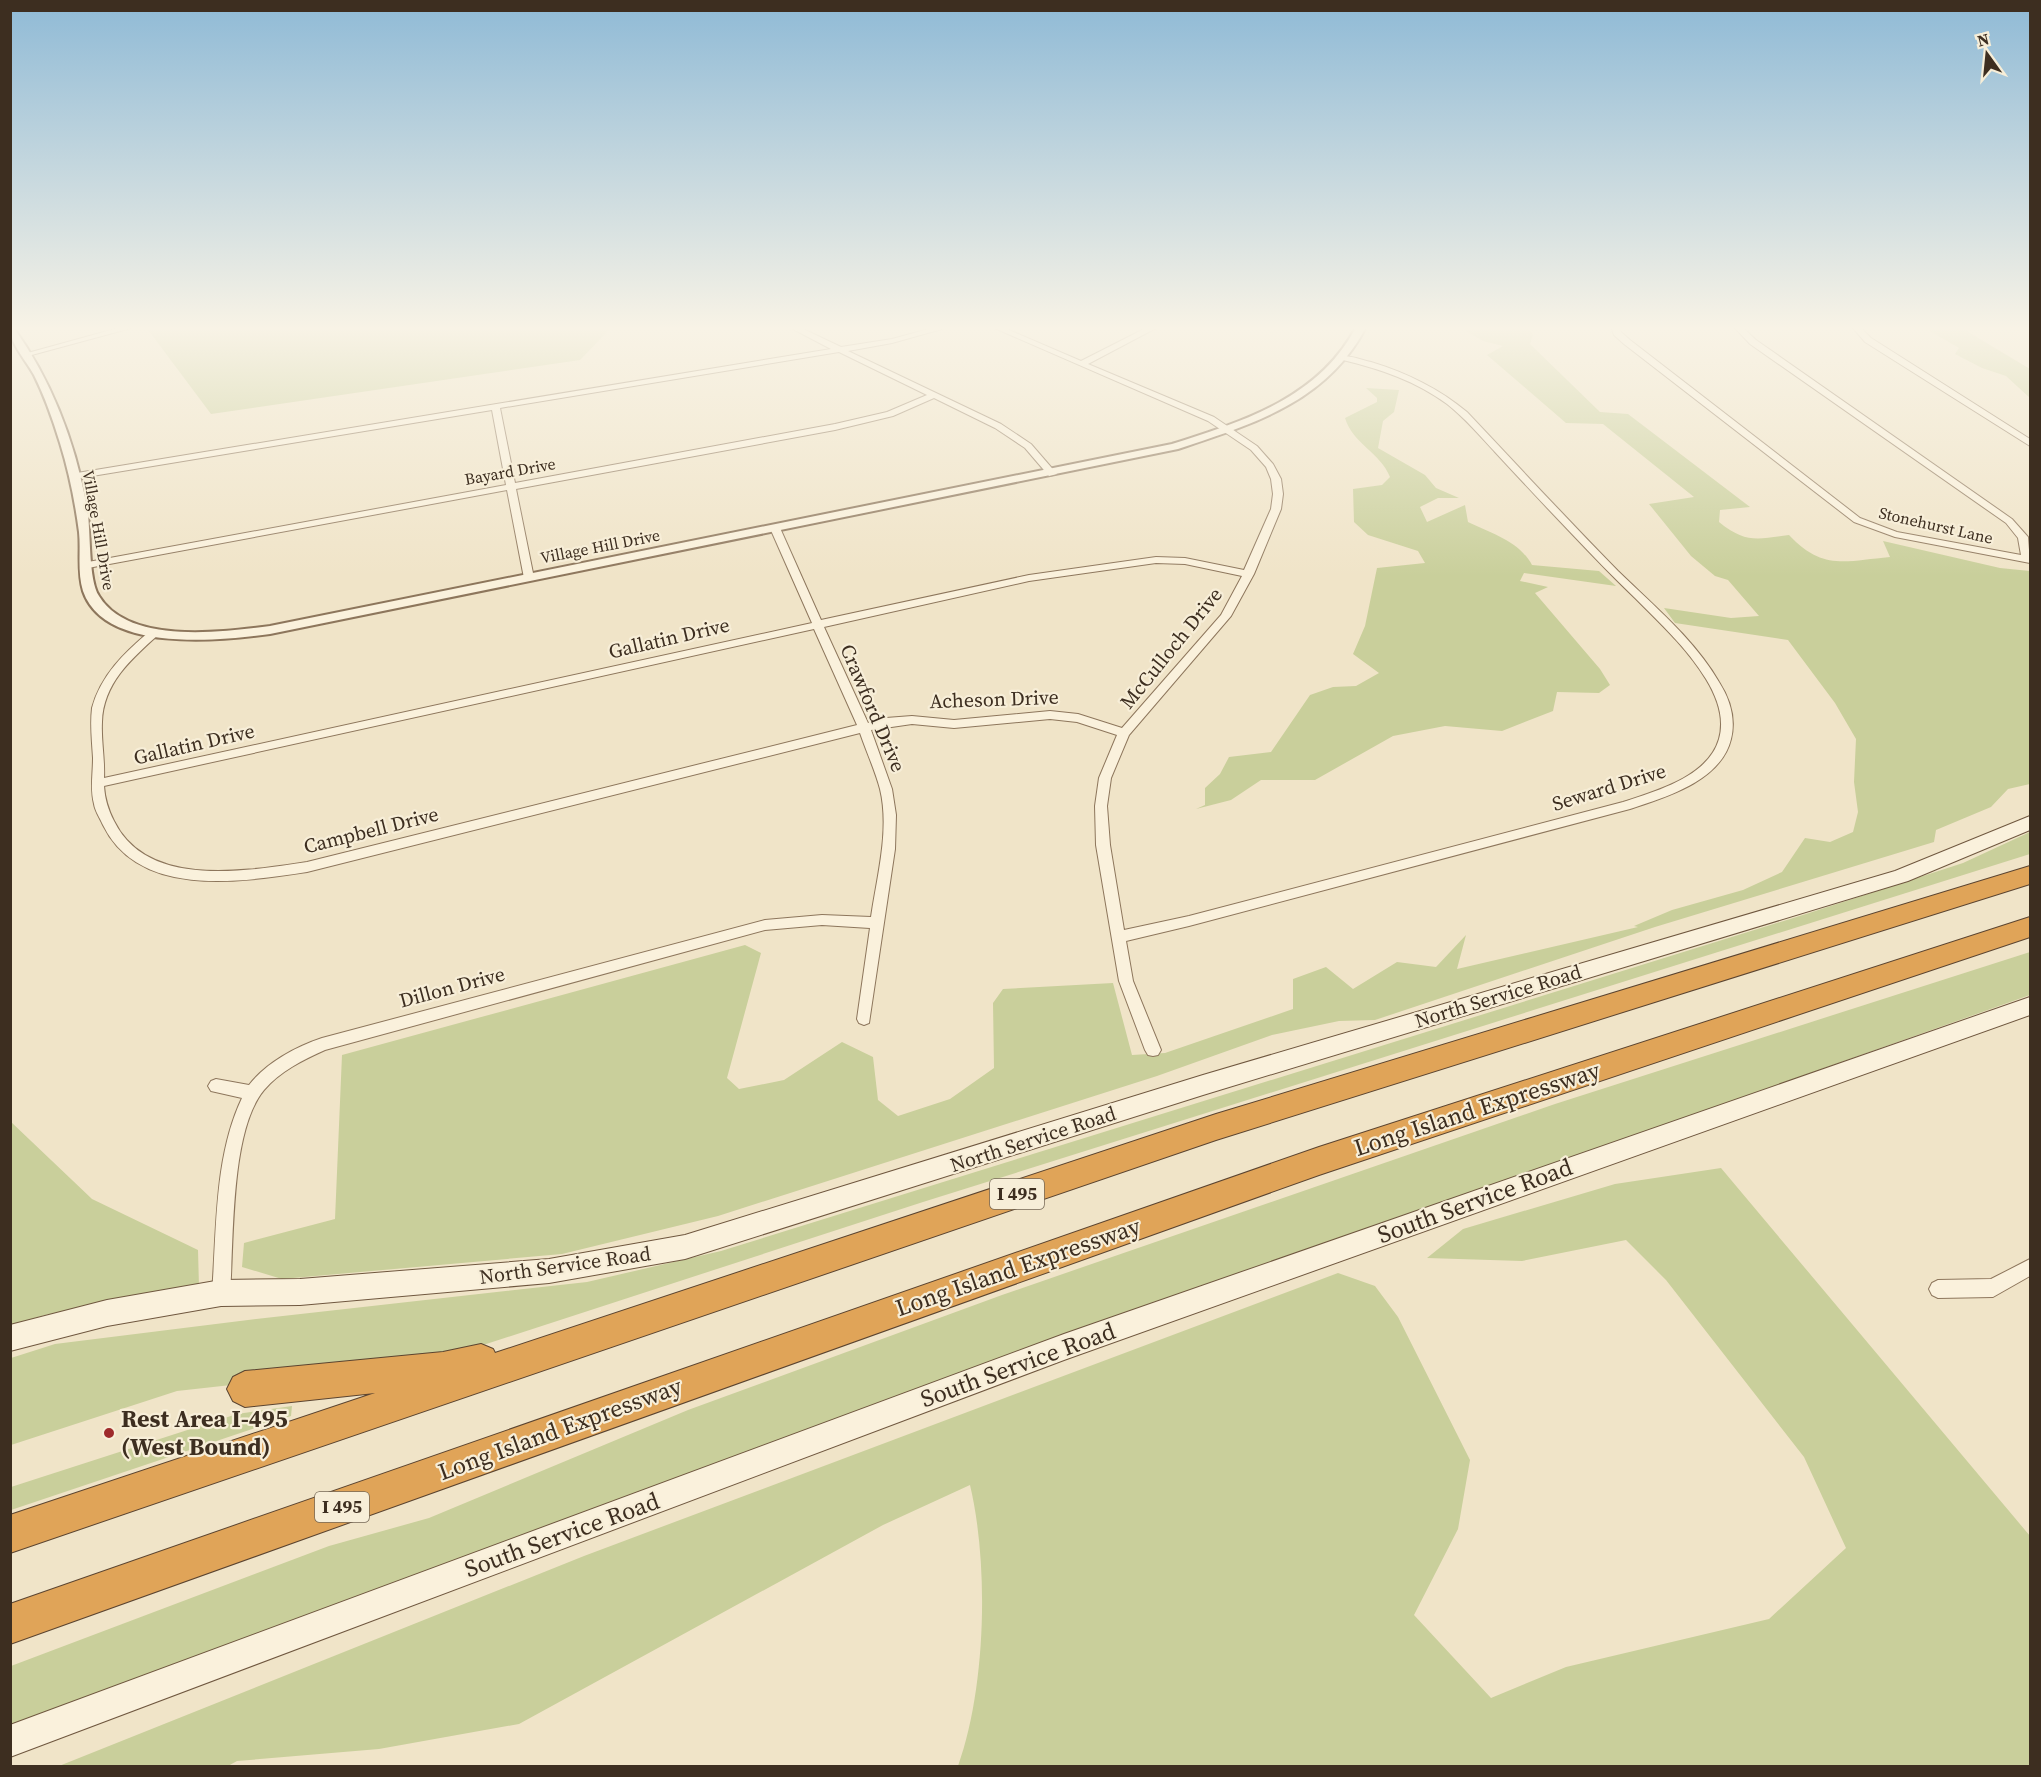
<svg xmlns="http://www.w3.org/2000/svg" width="2041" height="1777" font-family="'Source Serif 4',serif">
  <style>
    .green { fill: #c9cf9b }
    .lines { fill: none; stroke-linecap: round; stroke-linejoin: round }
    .minor-casing { stroke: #8d765c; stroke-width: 2 }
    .tertiary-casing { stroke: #8d765c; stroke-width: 4 }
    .secondary-casing { stroke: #6f573f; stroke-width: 2 }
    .motorway-casing { stroke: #5b4430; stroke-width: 2 }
    .minor { fill: #faf1dc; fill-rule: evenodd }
    .tertiary { fill: #faf1dc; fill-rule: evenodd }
    .secondary { fill: #faf1dc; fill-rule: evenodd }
    .motorway { fill: #e0a458; fill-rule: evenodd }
    .poi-dot { fill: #9e2a2b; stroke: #f7eed8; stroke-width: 2 }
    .labels { text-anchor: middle; stroke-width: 4.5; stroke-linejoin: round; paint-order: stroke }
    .far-street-label { font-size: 16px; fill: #3d2e20; stroke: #f7eed8 }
    .shield { fill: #f7eed8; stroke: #756857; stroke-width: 1.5 }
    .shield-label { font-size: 18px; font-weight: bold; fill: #3d2e20 }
    .street-label { font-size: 20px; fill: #3d2e20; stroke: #f7eed8 }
    .near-street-label { font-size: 24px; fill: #3d2e20; stroke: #f7eed8 }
    .near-poi-label { font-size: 24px; font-weight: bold; fill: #3d2e20; stroke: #f7eed8; text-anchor: start }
  </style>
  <rect width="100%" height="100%" fill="#f0e4c8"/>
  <g class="green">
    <polygon points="146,327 612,327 580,360 211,414"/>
    <path d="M1459,327h69l5,8 -3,9 70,68 28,2 122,93 -30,3 -1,12c27,22 39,17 70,13 34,36 56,26 101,22l-7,-16 117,27 30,3v213l-22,5 -17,18 -55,23 -2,12 -279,85 -280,93 -36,1 -67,14 -115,41 -439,140 -156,38 -280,25 -40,-12 2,-24 91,-24 7,-164 403,-110 16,8 -34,125 12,11 45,-9 58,-38 31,15 5,43 20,16 52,-17 44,-31 -1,-65 10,-14 110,-6 19,72 33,-2 128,-44v-30l33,-12 27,22 44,-27 39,5 30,-32 -9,34 181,-42 -4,-1 38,-16 71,-20 39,-18 23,-34 25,4 23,-10 5,-20 -4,-30 2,-43 -21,-36 -47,-63 -113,-17 -11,-15 67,10 28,-2 -31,-36 -13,-4 -24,-20 -42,-52 45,-7 -91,-73 -37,-1 -79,-68 16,-9 -20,-5z"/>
    <polygon points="1923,327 1960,327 2030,369 2030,398 2006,376 1982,368 1955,354 1959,348"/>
    <path d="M1366,388l33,2 -5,22 -11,9 -5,27 47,27 11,13 23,10h-21l-18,9 7,15 38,-17 3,17c23,11 51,19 64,43l67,6 17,15 -92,-13 -4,8 28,6 -13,6 65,76 10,16 -11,8 -42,-1 -4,19 -51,20 -57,-5 -52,10 -78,44h-54l-30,20 -35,9 9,-4v-17l15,-14 9,-17 42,-5 39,-57 23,-8 23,-1 23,-13 -26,-19 12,-28 12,-58 48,-5 -7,-12 -50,-16 -14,-13 -1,-33 29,-4 8,-8c-10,-25 -37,-33 -45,-59l32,-16v-4z"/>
    <polygon points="2030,832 2030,854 923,1202 477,1347 396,1367 177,1391 11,1445 11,1358 55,1344 265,1318 587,1282 721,1251 1806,914 1963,863"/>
    <polygon points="2030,952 2030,995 795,1434 11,1727 11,1666 329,1546 429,1518 688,1410 1002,1295 1555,1104"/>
    <polygon points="10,1121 92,1199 198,1250 199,1287 45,1315 11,1325"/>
    <path d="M1721,1168l309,368v230h-1072c28,-78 31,-201 12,-281l-87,40 -364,199 -140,25 -142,12 -9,5h-169l525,-210 754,-283 37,13 23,31 72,143 -12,69 -44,86 77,83 75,-31 203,-48 77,-71 -42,-91 -138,-177 -40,-40 -104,21 -95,-3 36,-29 152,-45z"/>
    <polygon points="292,1406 291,1416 11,1510 11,1487 237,1414"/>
  </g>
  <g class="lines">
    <g class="minor-casing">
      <g id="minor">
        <polygon points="122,327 135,327 28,356 24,354"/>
        <path d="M789,327h10l42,20 51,-8 44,-12h13l-57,16 -44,8 153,73 30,20 26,30 -8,2 -24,-28 -30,-20 -61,-30 -41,18 -58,14 -319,59 18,89 -5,3 -5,-3 -17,-88 -419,78 -5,-3 5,-3 418,-77 -14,-75 -418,69 -3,-1v-4l760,-125zM839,352l88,43 -40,17 -52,12 -320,59 -15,-75z"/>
        <path d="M992,327h10l79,34 67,-34h10l-70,37 126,53 43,29 16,18 8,15 2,15 -2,15 -27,65 -23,42 -102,119 -18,43 -4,28 3,39 14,85 65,-14 434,-114c33,-11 85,-25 96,-63 6,-21 -2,-42 -13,-60 -19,-31 -46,-56 -72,-82 -21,-20 -41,-41 -61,-62 -26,-27 -52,-55 -78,-83 -15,-16 -30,-34 -48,-48 -31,-23 -67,-35 -104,-44v-4c9,0 19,4 28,6 36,11 67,26 96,50 50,53 100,107 151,159 36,35 76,68 101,111 11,17 17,37 12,57 -10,42 -65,58 -101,70l-441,117 -63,15 7,40 28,69 -3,5 -5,1 -5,-1 -3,-5 -26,-69 -23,-136 -1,-39 4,-28 18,-43 -40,-13 -27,-3 -96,9 -42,-4 -41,6 21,59 4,26 -1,34 -26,174 -5,2 -5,-2 -2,-4 13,-91 -48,-3 -57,5 -440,120c-22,10 -45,21 -61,40 -34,41 -30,150 -34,203l-3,6 -6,3 -6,-3 -3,-6c5,-64 2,-136 30,-195l-31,-7 -3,-5 3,-5 5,-2 33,6c17,-22 46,-38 73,-47l443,-118 57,-5 49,2c6,-41 19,-87 9,-128 -5,-19 -14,-38 -20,-56l-553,139c-66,10 -168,27 -204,-47 -3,-7 -8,-14 -9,-21 -4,-15 -1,-30 -1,-46 -1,-17 -3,-33 -1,-50 9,-33 32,-55 58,-77h8v4c-27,24 -55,49 -56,87 -1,19 3,37 2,56l708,-155 -42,-95 5,-3 5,3 41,92 208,-45 127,-18 29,1 59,12 27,-61 2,-15 -2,-15 -5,-12 -15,-17 -43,-29zM1156,563l29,1 57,12 -21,39 -99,113 -44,-14 -28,-3 -96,9 -42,-4 -26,2 -18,5 -44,-96 205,-46zM814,629l43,96 -550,137c-61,9 -160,27 -193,-41 -6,-12 -9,-21 -10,-35z"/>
        <polygon points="1611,327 1619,327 1621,332 1630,340 1860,518 1897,532 2021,555 2018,538 2006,523 1750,344 1734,327 1742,327 1756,340 2012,519 2028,537 2030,563 1895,537 1854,522 1624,344 1614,335"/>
        <polygon points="1852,327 1860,327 1871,338 2030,439 2030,446 1865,342"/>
        <polygon points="2030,1259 2030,1276 1993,1297 1938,1298 1932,1295 1929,1289 1932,1283 1938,1280 1991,1279"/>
      </g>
    </g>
    <g class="tertiary-casing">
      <path id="tertiary" d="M10,327h3c39,54 62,115 74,180 4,22 1,73 12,89 30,49 123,36 171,30l902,-182c72,-23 147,-46 184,-117h10c-39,75 -113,97 -188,122l-908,185c-50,7 -166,19 -187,-43 -6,-19 -2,-40 -4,-59 -4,-30 -10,-60 -19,-89 -7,-23 -15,-46 -26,-68 -8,-15 -24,-31 -24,-48z"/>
    </g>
    <g class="secondary-casing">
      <g id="secondary">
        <polygon points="2030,816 2030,830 1908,881 1203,1095 685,1259 549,1283 300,1305 221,1306 107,1326 10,1351 10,1325 107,1300 221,1280 300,1279 549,1259 685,1235 1203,1075 1895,871"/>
        <polygon points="2030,997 2030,1015 1064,1360 10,1757 10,1725 1064,1334"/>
      </g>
    </g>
    <g class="motorway-casing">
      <g id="motorway">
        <polygon points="2030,866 2030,884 1216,1140 10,1553 10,1515 375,1393 245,1407 233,1401 227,1389 233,1377 245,1371 443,1352 481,1344 493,1349 495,1353 1216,1114"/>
        <polygon points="2030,917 2030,937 1319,1175 10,1644 10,1604 1319,1147"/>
      </g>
    </g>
    <use href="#minor" class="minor"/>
    <use href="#tertiary" class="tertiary"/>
    <use href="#secondary" class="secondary"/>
    <use href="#motorway" class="motorway"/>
  </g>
  <linearGradient id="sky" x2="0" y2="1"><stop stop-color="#8fbad6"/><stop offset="0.57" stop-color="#f8f3e6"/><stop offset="1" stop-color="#f8f3e6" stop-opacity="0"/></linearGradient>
  <rect width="2041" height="576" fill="url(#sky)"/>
  <circle class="poi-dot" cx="109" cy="1433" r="6"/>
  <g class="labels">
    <g class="far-street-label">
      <text transform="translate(510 471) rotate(-10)" y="6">Bayard Drive</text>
      <text transform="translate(1936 525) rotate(13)" y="6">Stonehurst Lane</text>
      <text transform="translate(99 530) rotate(80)" y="6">Village Hill Drive</text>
      <text transform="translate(600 546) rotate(-11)" y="6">Village Hill Drive</text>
    </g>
    <g class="shield">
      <rect x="990" y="1179" width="54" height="30" rx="4.5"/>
      <rect x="315" y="1492" width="54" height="30" rx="4.5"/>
    </g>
    <g class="shield-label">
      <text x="1017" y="1200">I 495</text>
      <text x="342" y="1513">I 495</text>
    </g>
    <g class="street-label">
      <text transform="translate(669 638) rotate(-13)" y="7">Gallatin Drive</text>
      <text transform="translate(1171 648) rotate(-51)" y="7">McCulloch Drive</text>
      <text transform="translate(994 699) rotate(-2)" y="7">Acheson Drive</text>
      <text transform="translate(873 708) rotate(67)" y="7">Crawford Drive</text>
      <text transform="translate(194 744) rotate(-13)" y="7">Gallatin Drive</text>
      <text transform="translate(1609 787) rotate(-17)" y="7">Seward Drive</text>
      <text transform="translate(371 830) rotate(-14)" y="7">Campbell Drive</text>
      <text transform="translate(452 987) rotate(-15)" y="7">Dillon Drive</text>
      <text transform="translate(1498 996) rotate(-17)" y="7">North Service Road</text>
      <text transform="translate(1033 1139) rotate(-18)" y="7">North Service Road</text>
      <text transform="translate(565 1265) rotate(-8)" y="7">North Service Road</text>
    </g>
    <g class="near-street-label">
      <text transform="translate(1477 1109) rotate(-18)" y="8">Long Island Expressway</text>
      <text transform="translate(1475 1201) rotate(-20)" y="8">South Service Road</text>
      <text transform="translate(1018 1267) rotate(-19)" y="8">Long Island Expressway</text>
      <text transform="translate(1018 1365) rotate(-20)" y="8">South Service Road</text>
      <text transform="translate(560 1429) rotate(-20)" y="8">Long Island Expressway</text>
      <text transform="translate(562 1535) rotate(-20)" y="8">South Service Road</text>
    </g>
    <g class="near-poi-label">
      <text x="121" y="1427">Rest Area I-495<tspan x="121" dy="28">(West Bound)</tspan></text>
    </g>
  </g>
  <rect width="2041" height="1777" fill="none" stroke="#3d2e20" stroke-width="24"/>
  <g transform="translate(1987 54) rotate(345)" stroke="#f7eed8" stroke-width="4.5" paint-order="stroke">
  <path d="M0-4.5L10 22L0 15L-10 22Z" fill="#3d2e20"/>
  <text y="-9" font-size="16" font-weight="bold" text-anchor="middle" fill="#3d2e20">N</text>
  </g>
</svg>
